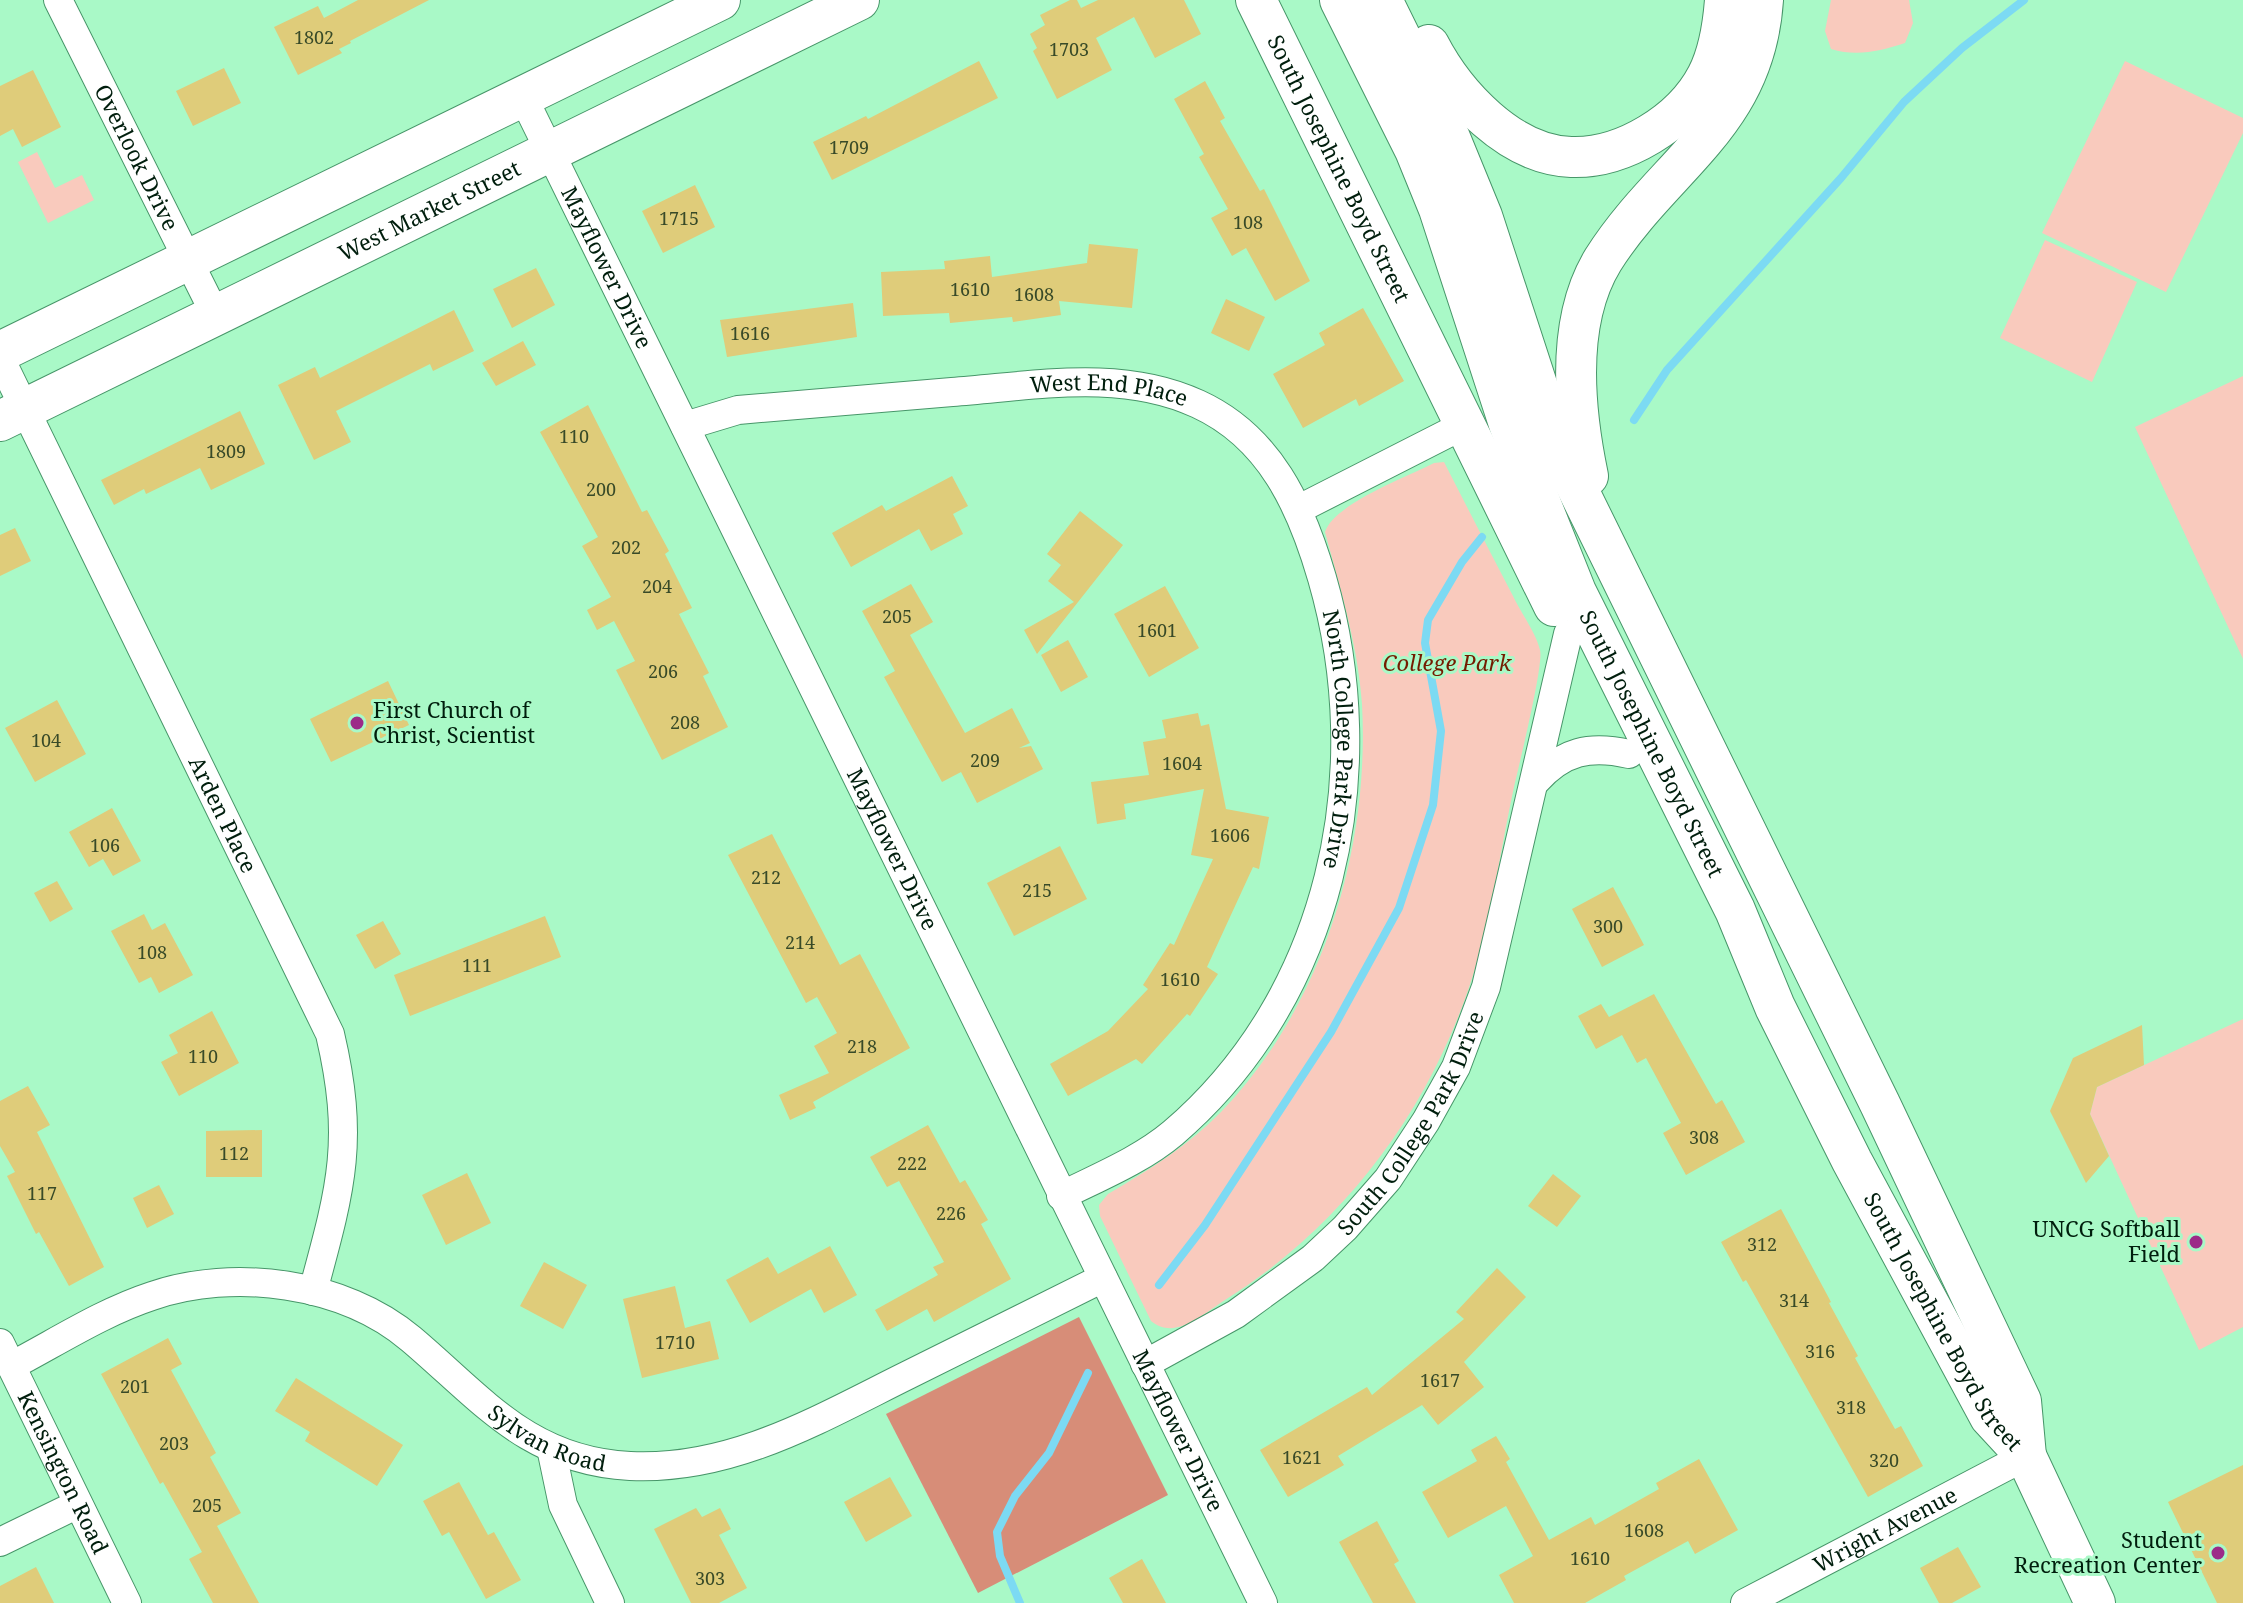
<svg xmlns="http://www.w3.org/2000/svg" width="2243" height="1603" font-family="'Noto Serif',serif">
  <style>
    .green { fill: #f9cabd }
    .forest { fill: #d78d78 }
    .lines { fill: none; stroke-linecap: round; stroke-linejoin: round }
    .stream { stroke: #7cdaf3; stroke-width: 8 }
    .building { fill: #dfcc7a }
    .minor-casing { stroke: #479669; stroke-width: 30 }
    .secondary-casing { stroke: #479669; stroke-width: 42 }
    .minor { stroke: #fff; stroke-width: 28 }
    .secondary { stroke: #fff; stroke-width: 40 }
    .poi-dot { fill: #9c2b88; stroke: #a9f9c7; stroke-width: 3 }
    .labels { text-anchor: middle; stroke-width: 6; stroke-linejoin: round; paint-order: stroke }
    .number-label { font-size: 18px; fill: #384a28 }
    .street-label { font-size: 22px; fill: #001e0d; stroke: #a9f9c7 }
    .park-label { font-size: 22px; font-style: italic; fill: #741c00; stroke: #a9f9c7 }
    .poi-label { font-size: 22px; fill: #001e0d; stroke: #a9f9c7; text-anchor: end }
  </style>
  <rect width="100%" height="100%" fill="#a9f9c7"/>
  <g class="green">
    <path d="M1831,0h78l4,23 -8,20c-25,8 -48,14 -74,6l-6,-18z"/>
    <polygon points="2125,61 2243,118 2243,133 2166,292 2042,233"/>
    <polygon points="37,152 55,188 82,175 94,200 48,223 18,162"/>
    <polygon points="2045,240 2137,282 2092,382 2000,338"/>
    <polygon points="2243,376 2243,659 2135,427"/>
    <path d="M1444,462c23,45 46,90 69,134 8,17 23,37 27,54 4,14 -21,115 -26,137 -15,69 -24,144 -49,212 -45,124 -128,231 -240,301 -22,14 -50,41 -74,21l-51,-105 -1,-11 9,-11c41,-24 80,-48 113,-82 102,-106 149,-263 141,-408 -4,-59 -22,-116 -37,-172 9,-28 82,-55 109,-69z"/>
    <polygon points="2243,1019 2243,1327 2199,1350 2090,1114 2097,1087"/>
  </g>
  <polygon class="forest" points="1079,1317 1168,1495 978,1593 886,1414"/>
  <g class="lines">
    <g class="stream">
      <polyline points="1634,420 1667,370 1841,178 1904,102 1962,48 2024,0"/>
      <polyline points="1159,1285 1205,1225 1331,1032 1399,908 1433,805 1441,731 1425,643 1428,620 1462,562 1482,537"/>
      <polyline points="1020,1603 1000,1556 997,1532 1015,1496 1049,1453 1088,1373"/>
    </g>
  </g>
  <g class="building">
    <polygon points="358,0 429,0 350,41 351,43 339,49 342,53 298,75 274,27 318,6 324,18"/>
    <polygon points="1070,0 1077,0 1081,8 1098,0 1184,0 1201,34 1155,58 1134,17 1096,38 1112,70 1057,99 1033,51 1037,48 1030,34 1045,25 1040,15"/>
    <polygon points="979,61 998,98 832,180 813,142 866,116 868,119"/>
    <polygon points="224,68 241,103 193,126 176,91"/>
    <polygon points="33,70 61,127 22,147 13,129 0,136 0,86"/>
    <polygon points="1205,81 1225,118 1220,121 1260,191 1264,189 1310,281 1275,301 1246,248 1232,256 1211,218 1228,209 1199,157 1204,154 1174,99"/>
    <polygon points="695,185 715,227 663,253 642,211"/>
    <polygon points="1089,244 1138,249 1132,308 1059,301 1061,315 1013,322 1012,317 950,323 949,313 883,316 881,272 945,269 944,261 990,256 992,277 1087,263"/>
    <polygon points="536,268 555,305 512,328 493,289"/>
    <polygon points="1226,299 1265,317 1249,351 1211,333"/>
    <polygon points="853,303 857,337 727,357 720,320"/>
    <polygon points="1363,308 1404,381 1359,406 1356,399 1303,428 1273,374 1325,345 1319,333"/>
    <polygon points="454,310 474,351 433,371 430,364 336,411 351,442 314,460 278,385 315,367 320,378"/>
    <polygon points="523,341 536,365 496,386 482,363"/>
    <polygon points="588,405 642,512 647,510 669,551 665,554 692,608 679,614 709,673 703,676 728,727 662,760 616,670 635,661 614,621 597,630 587,610 611,597 582,546 598,537 540,432"/>
    <polygon points="240,411 265,464 211,490 200,468 146,494 144,489 114,505 101,480"/>
    <polygon points="952,476 968,506 953,514 963,534 931,551 919,529 851,567 832,533 882,505 886,511"/>
    <polygon points="1080,511 1123,545 1037,654 1024,630 1074,602 1048,581 1061,565 1047,554"/>
    <polygon points="15,528 31,561 0,576 0,535"/>
    <polygon points="911,584 933,622 910,635 965,733 1012,708 1030,743 1019,748 1031,746 1043,769 977,803 961,772 942,782 884,677 895,671 862,611"/>
    <polygon points="1165,586 1199,648 1149,677 1114,614"/>
    <polygon points="1068,640 1088,677 1061,692 1041,655"/>
    <polygon points="388,681 409,725 331,762 310,719"/>
    <polygon points="57,700 86,754 35,782 5,728"/>
    <polygon points="1198,713 1201,726 1209,724 1226,809 1269,817 1259,869 1253,867 1207,967 1218,974 1190,1016 1187,1014 1142,1064 1136,1059 1068,1096 1050,1064 1108,1031 1148,989 1143,985 1170,943 1174,945 1213,859 1191,855 1204,789 1124,804 1126,819 1097,824 1091,782 1149,775 1143,742 1166,738 1162,720"/>
    <polygon points="112,808 141,861 113,876 103,859 89,867 69,832"/>
    <polygon points="772,834 840,965 860,954 910,1048 813,1102 816,1108 790,1120 779,1095 829,1073 814,1046 837,1033 817,997 806,1003 728,855"/>
    <polygon points="1060,846 1087,899 1014,936 987,883"/>
    <polygon points="57,881 73,909 50,922 34,893"/>
    <polygon points="1613,887 1644,945 1602,967 1572,909"/>
    <polygon points="144,914 152,930 165,923 193,975 159,993 151,977 139,983 111,931"/>
    <polygon points="545,916 561,957 410,1016 394,975"/>
    <polygon points="383,921 401,954 375,969 356,935"/>
    <polygon points="1654,994 1716,1104 1722,1100 1745,1142 1686,1175 1663,1133 1681,1123 1646,1058 1637,1063 1622,1035 1596,1049 1578,1016 1601,1004 1609,1017"/>
    <polygon points="212,1011 239,1063 179,1096 161,1062 178,1053 169,1035"/>
    <polygon points="2142,1025 2144,1065 2097,1087 2090,1114 2109,1156 2086,1183 2050,1111 2073,1058"/>
    <polygon points="28,1086 50,1125 37,1132 104,1267 69,1286 39,1232 36,1234 7,1176 15,1172 0,1146 0,1101"/>
    <polygon points="928,1125 960,1183 965,1180 988,1220 981,1224 1011,1279 934,1322 927,1309 887,1331 875,1310 938,1275 933,1267 944,1262 899,1181 887,1187 870,1157"/>
    <polygon points="262,1130 262,1177 206,1177 206,1131"/>
    <polygon points="467,1173 491,1223 446,1245 422,1195"/>
    <polygon points="1553,1174 1581,1196 1557,1227 1528,1206"/>
    <polygon points="159,1185 174,1214 147,1228 133,1198"/>
    <polygon points="1781,1209 1831,1302 1829,1303 1858,1356 1855,1358 1895,1429 1901,1426 1923,1466 1868,1497 1746,1280 1743,1282 1721,1242"/>
    <polygon points="830,1246 857,1295 824,1313 811,1289 750,1323 726,1280 768,1257 778,1274"/>
    <polygon points="544,1262 587,1285 563,1329 520,1306"/>
    <polygon points="1497,1268 1526,1297 1464,1362 1484,1387 1438,1425 1422,1405 1338,1456 1344,1465 1288,1497 1260,1450 1367,1387 1372,1395 1464,1319 1456,1312"/>
    <polygon points="675,1286 685,1328 710,1321 719,1359 642,1378 623,1299"/>
    <polygon points="168,1338 182,1364 171,1370 216,1453 210,1457 241,1513 217,1526 259,1603 213,1603 189,1559 202,1552 163,1482 160,1484 101,1374"/>
    <polygon points="296,1378 403,1445 377,1486 305,1441 310,1432 275,1411"/>
    <polygon points="1496,1436 1510,1459 1506,1462 1549,1540 1591,1517 1595,1525 1659,1489 1656,1483 1699,1459 1738,1530 1695,1554 1688,1541 1624,1576 1626,1580 1585,1603 1514,1603 1499,1575 1533,1556 1506,1506 1448,1538 1422,1492 1477,1461 1471,1450"/>
    <polygon points="2243,1465 2243,1603 2217,1603 2168,1502"/>
    <polygon points="890,1477 912,1516 866,1542 844,1502"/>
    <polygon points="459,1482 488,1535 494,1532 521,1580 486,1599 449,1532 442,1536 423,1501"/>
    <polygon points="696,1508 702,1517 720,1508 731,1529 719,1535 747,1588 719,1603 691,1603 654,1529"/>
    <polygon points="1377,1521 1399,1561 1394,1564 1416,1603 1373,1603 1339,1542"/>
    <polygon points="1958,1547 1981,1587 1952,1603 1939,1603 1920,1568"/>
    <polygon points="1142,1559 1166,1603 1123,1603 1109,1578"/>
    <polygon points="36,1567 54,1603 0,1603 0,1586"/>
  </g>
  <g class="lines">
    <g class="minor-casing">
      <g id="minor">
        <path id="s1" d="M58,0l158,316"/>
        <path id="s2" d="M523,97l740,1506"/>
        <path id="s3" d="M0,358l330,676c25,107 11,154 -17,257"/>
        <path id="s4" d="M685,426l53,-16c71,-6 142,-12 214,-18 82,-6 169,-24 246,12 72,33 103,102 124,174 57,196 10,419 -149,555 -32,27 -74,44 -112,63"/>
        <polyline points="1299,509 1466,424"/>
        <path d="M1536,781c27,-30 54,-36 93,-27"/>
        <path id="s5" d="M0,1343l127,260"/>
        <path id="s6" d="M1145,1364l91,-50 77,-56 32,-30 43,-49 38,-58 30,-54 30,-80 82,-353"/>
        <path id="s7" d="M11,1366c46,-24 92,-54 141,-70 81,-28 192,-14 259,43 70,59 117,122 219,127 102,5 189,-47 278,-91 65,-32 130,-64 195,-97"/>
        <polyline points="551,1448 563,1505 610,1603"/>
        <polyline points="0,1542 78,1504"/>
        <path id="s8" d="M1745,1603l281,-147"/>
      </g>
    </g>
    <g class="secondary-casing">
      <g id="secondary">
        <path id="s9" d="M1256,0l298,606"/>
        <path id="s10" d="M1340,0l75,150 24,59 70,215 67,168 159,318 40,97 77,154 138,256 36,39 69,147"/>
        <polyline points="1382,0 1450,138 1482,216 1558,449 1880,1104 2021,1401 2026,1456"/>
        <path d="M1429,45c26,50 81,110 142,112 52,2 112,-35 136,-81 12,-23 16,-50 18,-76"/>
        <polyline points="0,352 720,0"/>
        <path id="s11" d="M0,421l859,-421"/>
        <path d="M1588,476c-14,-67 -23,-154 15,-216 60,-95 152,-135 160,-260"/>
      </g>
    </g>
    <use href="#minor" class="minor"/>
    <use href="#secondary" class="secondary"/>
  </g>
  <g class="poi-dot">
    <circle cx="357" cy="723" r="8"/>
    <circle cx="2196" cy="1242" r="8"/>
    <circle cx="2218" cy="1553" r="8"/>
  </g>
  <g class="labels">
    <g class="number-label">
      <text x="314" y="44">1802</text>
      <text x="1069" y="56">1703</text>
      <text x="849" y="154">1709</text>
      <text x="679" y="225">1715</text>
      <text x="1248" y="229">108</text>
      <text x="970" y="296">1610</text>
      <text x="1034" y="301">1608</text>
      <text x="750" y="340">1616</text>
      <text x="574" y="443">110</text>
      <text x="226" y="458">1809</text>
      <text x="601" y="496">200</text>
      <text x="626" y="554">202</text>
      <text x="657" y="593">204</text>
      <text x="897" y="623">205</text>
      <text x="1157" y="637">1601</text>
      <text x="663" y="678">206</text>
      <text x="685" y="729">208</text>
      <text x="46" y="747">104</text>
      <text x="985" y="767">209</text>
      <text x="1182" y="770">1604</text>
      <text x="1230" y="842">1606</text>
      <text x="105" y="852">106</text>
      <text x="766" y="884">212</text>
      <text x="1037" y="897">215</text>
      <text x="1608" y="933">300</text>
      <text x="800" y="949">214</text>
      <text x="152" y="959">108</text>
      <text x="477" y="972">111</text>
      <text x="1180" y="986">1610</text>
      <text x="862" y="1053">218</text>
      <text x="203" y="1063">110</text>
      <text x="1704" y="1144">308</text>
      <text x="234" y="1160">112</text>
      <text x="912" y="1170">222</text>
      <text x="42" y="1200">117</text>
      <text x="951" y="1220">226</text>
      <text x="1762" y="1251">312</text>
      <text x="1794" y="1307">314</text>
      <text x="675" y="1349">1710</text>
      <text x="1820" y="1358">316</text>
      <text x="1440" y="1387">1617</text>
      <text x="135" y="1393">201</text>
      <text x="1851" y="1414">318</text>
      <text x="174" y="1450">203</text>
      <text x="1302" y="1464">1621</text>
      <text x="1884" y="1467">320</text>
      <text x="207" y="1512">205</text>
      <text x="1644" y="1537">1608</text>
      <text x="1590" y="1565">1610</text>
      <text x="710" y="1585">303</text>
    </g>
    <g class="street-label">
      <text dy="8" stroke="none"><textPath href="#s1" startOffset="176">Overlook Drive</textPath></text>
      <text dy="8" stroke="none"><textPath href="#s9" startOffset="188">South Josephine Boyd Street</textPath></text>
      <text dy="8" stroke="none"><textPath href="#s11" startOffset="478">West Market Street</textPath></text>
      <text dy="8" stroke="none"><textPath href="#s2" startOffset="190">Mayflower Drive</textPath></text>
      <text dy="8" stroke="none"><textPath href="#s4" startOffset="428">West End Place</textPath></text>
      <text dy="8" stroke="none"><textPath href="#s4" startOffset="904">North College Park Drive</textPath></text>
      <text dy="8" stroke="none"><textPath href="#s10" startOffset="808">South Josephine Boyd Street</textPath></text>
      <text dy="8" stroke="none"><textPath href="#s3" startOffset="508">Arden Place</textPath></text>
      <text dy="8" stroke="none"><textPath href="#s2" startOffset="838">Mayflower Drive</textPath></text>
      <text dy="8" stroke="none"><textPath href="#s6" startOffset="368">South College Park Drive</textPath></text>
      <text dy="8" stroke="none"><textPath href="#s10" startOffset="1456">South Josephine Boyd Street</textPath></text>
      <text dy="8" stroke="none"><textPath href="#s2" startOffset="1486">Mayflower Drive</textPath></text>
      <text dy="8" stroke="none"><textPath href="#s7" startOffset="602">Sylvan Road</textPath></text>
      <text dy="8" stroke="none"><textPath href="#s5" startOffset="144">Kensington Road</textPath></text>
      <text dy="8" stroke="none"><textPath href="#s8" startOffset="158">Wright Avenue</textPath></text>
    </g>
    <g class="park-label">
      <text x="1447" y="671">College Park</text>
    </g>
    <g class="poi-label">
      <text x="373" y="718" text-anchor="start">First Church of<tspan x="373" dy="25">Christ, Scientist</tspan></text>
      <text x="2180" y="1237">UNCG Softball<tspan x="2180" dy="25">Field</tspan></text>
      <text x="2202" y="1548">Student<tspan x="2202" dy="25">Recreation Center</tspan></text>
    </g>
  </g>
</svg>
